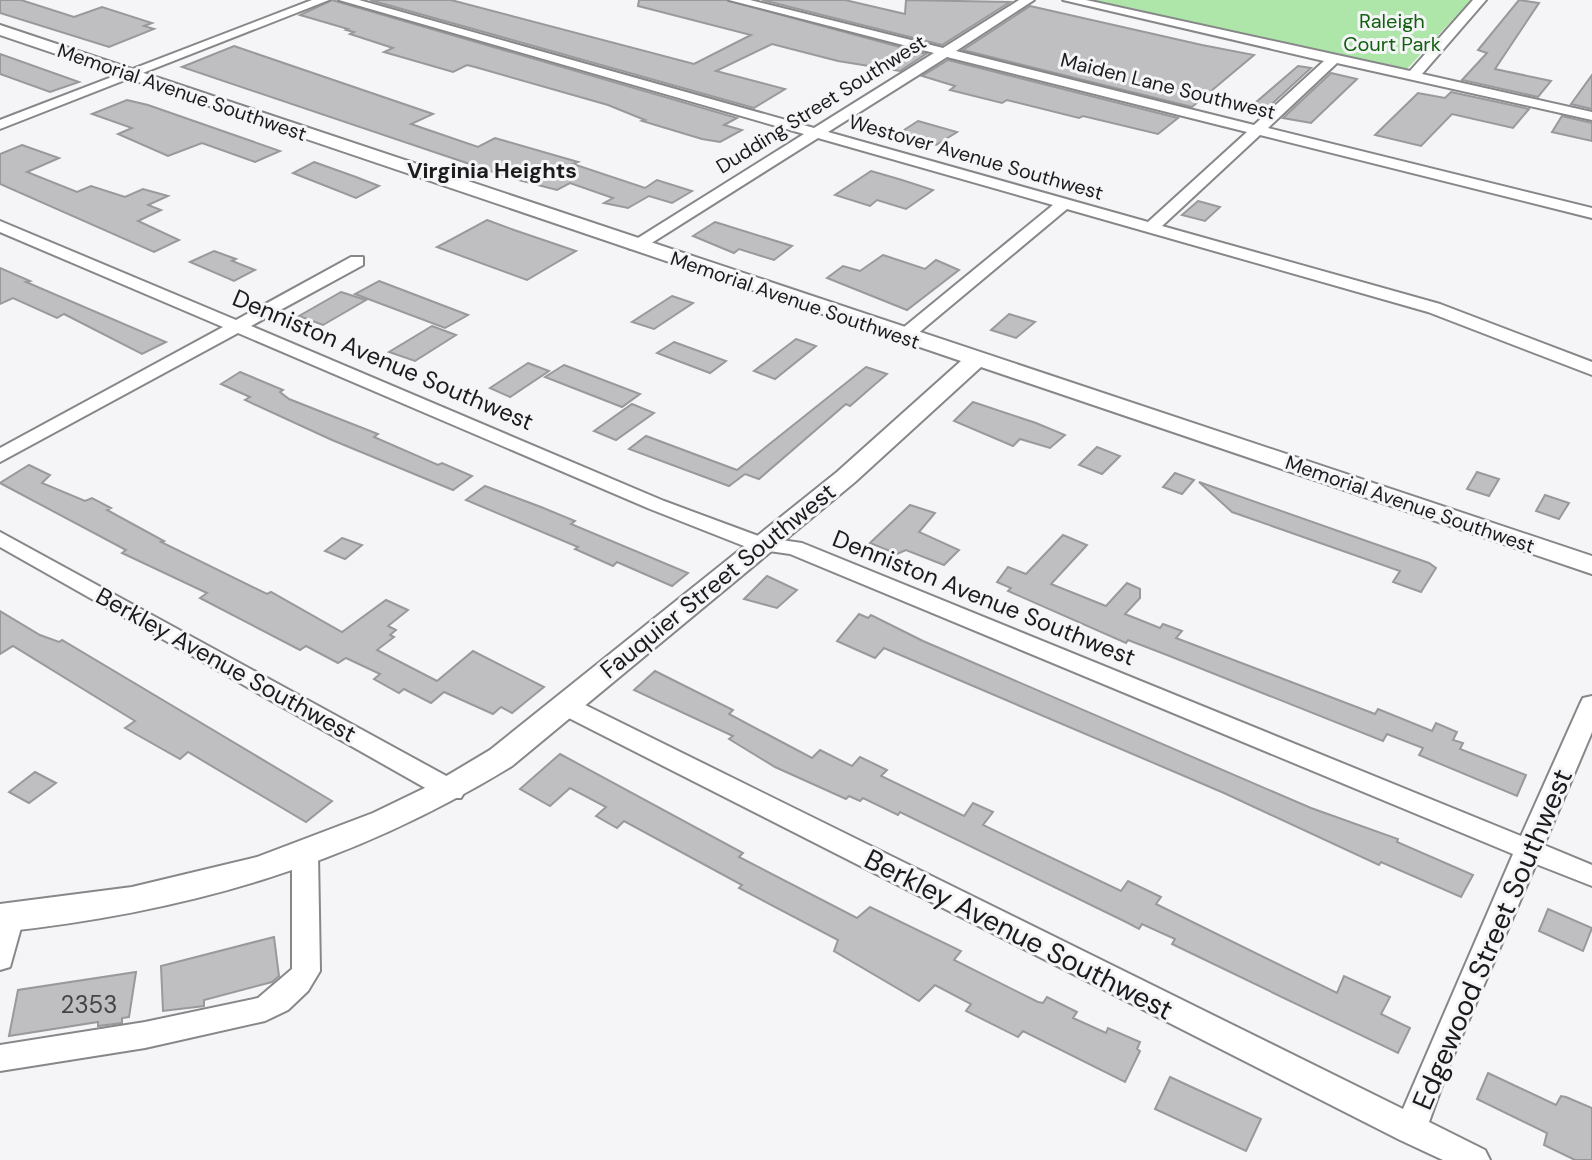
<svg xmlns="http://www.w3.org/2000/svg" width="1592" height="1160" font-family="'DM Sans',sans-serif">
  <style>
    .green { fill: #ade6a8 }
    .building { fill: #bfbfc2; stroke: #99999c; stroke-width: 2 }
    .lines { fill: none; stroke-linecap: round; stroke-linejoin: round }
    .minor-casing { stroke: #87878a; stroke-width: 4 }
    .tertiary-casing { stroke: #87878a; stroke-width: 4 }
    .minor { fill: #fff; fill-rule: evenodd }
    .tertiary { fill: #fff; fill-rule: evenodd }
    .labels { text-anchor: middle; stroke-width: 6; stroke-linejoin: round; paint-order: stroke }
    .far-park-label { font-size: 20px; fill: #115f0f; stroke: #f5f5f8 }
    .far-street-label { font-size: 20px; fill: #1b1b1c; stroke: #f5f5f8 }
    .far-neighbourhood-label { font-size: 22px; font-weight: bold; fill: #1b1b1c; stroke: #f5f5f8 }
    .street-label { font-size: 24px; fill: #1b1b1c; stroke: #f5f5f8 }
    .near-number-label { font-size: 24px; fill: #444446 }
    .near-street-label { font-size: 28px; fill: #1b1b1c; stroke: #f5f5f8 }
  </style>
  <rect width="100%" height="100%" fill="#f5f5f8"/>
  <polygon class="green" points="1090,0 1471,0 1406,70"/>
  <g class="building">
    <polygon points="0,0 21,0 74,17 102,7 152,23 144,26 154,29 109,47 0,13"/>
    <polygon points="332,0 737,118 724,125 742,130 720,142 702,139 642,121 645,120 608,105 475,67 467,65 453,72 384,52 393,48 350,34 354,32 346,30 348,29 300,15"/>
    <polygon points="370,0 451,0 694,64 751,35 638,6 639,0 726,0 926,54 900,71 838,61 772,44 716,71 785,89 754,108"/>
    <polygon points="762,0 845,0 905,14 906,0 1010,2 942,45"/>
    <polygon points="1519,0 1539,3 1495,69 1551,81 1538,97 1462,80 1487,53 1478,50"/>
    <polygon points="1030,6 1202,45 1254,55 1192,107 963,50"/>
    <polygon points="234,46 433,114 411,124 478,147 495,138 578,162 573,164 645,188 657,180 692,191 672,203 649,196 628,208 604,203 613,198 570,183 557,190 511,178 182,67"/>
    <polygon points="0,54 79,82 50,92 0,74"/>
    <polygon points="948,60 1178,118 1158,134 1083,116 1079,118 1007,100 1002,103 950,90 955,86 922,76"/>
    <polygon points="1298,66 1311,68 1262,113 1247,110"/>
    <polygon points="1331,73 1357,79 1311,123 1283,118"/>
    <polygon points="1592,75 1592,109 1571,104"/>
    <polygon points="1451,92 1529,109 1513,128 1452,114 1421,146 1375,135 1418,93 1445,98"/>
    <polygon points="127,100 148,105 280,151 255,162 202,143 168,156 118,134 132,128 92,114"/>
    <polygon points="1562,116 1592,123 1592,141 1552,132"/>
    <polygon points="918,121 957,132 936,145 898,134"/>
    <polygon points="22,145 59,158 27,172 77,192 91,186 125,197 143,189 168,196 148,205 161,210 138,221 179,240 154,252 0,184 0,154"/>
    <polygon points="314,162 356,177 379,186 356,198 293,173"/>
    <polygon points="871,171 902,180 933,190 906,209 877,200 870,206 835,195"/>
    <polygon points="1198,201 1220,207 1205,221 1182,215"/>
    <polygon points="487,220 514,230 576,251 527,280 437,247"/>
    <polygon points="715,222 792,246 774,260 739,249 734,253 693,236"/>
    <polygon points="214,251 236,259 232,261 255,270 234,281 190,262"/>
    <polygon points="883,255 925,269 936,260 959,270 907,310 827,278 843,266 860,271"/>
    <polygon points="0,268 30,281 26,282 166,342 142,354 64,314 57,318 13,298 0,304"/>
    <polygon points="379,281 421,297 468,315 445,328 355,294"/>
    <polygon points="341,292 366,300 323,325 299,316"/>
    <polygon points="672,296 693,303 654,329 632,322"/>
    <polygon points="1009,314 1035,322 1016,338 991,330"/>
    <polygon points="432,326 456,335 415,361 389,352"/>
    <polygon points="796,339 816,346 775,379 754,371"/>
    <polygon points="674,342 726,361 710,373 657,353"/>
    <polygon points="528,363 549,371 510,397 490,388"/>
    <polygon points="564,365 640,394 622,407 545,377"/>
    <polygon points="866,367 887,374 850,406 846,404 759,479 745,474 729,486 629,449 646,436 737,470"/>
    <polygon points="240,372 283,390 280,392 289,399 378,434 374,437 438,465 442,463 472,476 453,490 332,440 245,400 250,397 221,384"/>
    <polygon points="973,402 1036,423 1065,435 1050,448 1020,439 1013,446 954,421"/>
    <polygon points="632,404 654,413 616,440 594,431"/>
    <polygon points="1097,447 1120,456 1102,474 1079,465"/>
    <polygon points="29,465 50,475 42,483 85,501 92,498 111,508 107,510 164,541 161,542 267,594 271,592 342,632 386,600 408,610 388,626 396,630 390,635 394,637 377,650 437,681 473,651 544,687 512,713 501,707 493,714 444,692 431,703 404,689 399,693 374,679 380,674 346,658 338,663 306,646 300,650 200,598 207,593 122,553 126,550 0,483"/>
    <polygon points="1477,472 1499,479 1489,496 1467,489"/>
    <polygon points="1175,473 1194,480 1182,494 1163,487"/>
    <polygon points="1199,482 1429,563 1436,568 1421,592 1393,582 1400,571 1232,512"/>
    <polygon points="485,486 541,507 575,521 571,524 688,573 672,586 617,562 613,566 575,549 578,547 466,500"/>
    <polygon points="1545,495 1569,503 1559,519 1536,511"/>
    <polygon points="910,505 935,513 919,532 959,550 944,565 906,550 897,554 870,543"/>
    <polygon points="1063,535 1087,545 1051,584 1106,606 1127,583 1140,589 1140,598 1125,614 1160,628 1163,624 1182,631 1176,638 1375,714 1378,709 1432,731 1436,723 1457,732 1453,740 1463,743 1460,749 1526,775 1517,796 1419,755 1423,748 1387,734 1383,741 1167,655 1128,640 1126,643 1008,591 1011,588 997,582 1008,567 1026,574"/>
    <polygon points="342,538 362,545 345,559 325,551"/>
    <polygon points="767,576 797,590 777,608 744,599"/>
    <polygon points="0,611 40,635 59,642 62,640 332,801 306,822 188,752 180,759 125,728 135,721 13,646 0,654"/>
    <polygon points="859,614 868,618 871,615 923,641 1311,808 1398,839 1397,842 1473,875 1461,897 1381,862 1379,865 1224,793 884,648 875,658 837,641"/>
    <polygon points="655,671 733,710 729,714 812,758 820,750 852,766 860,757 887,770 881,776 964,816 973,803 993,812 983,825 1121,891 1128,881 1161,897 1156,904 1337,993 1344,976 1390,997 1381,1014 1410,1028 1398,1053 1172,944 1175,939 1142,924 1139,929 1128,923 900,812 898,815 863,798 860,801 849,796 846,799 775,767 729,739 733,736 634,690"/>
    <polygon points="560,754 743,853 739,857 857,918 870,907 961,951 954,960 1038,1002 1043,1003 1047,997 1077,1012 1073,1018 1106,1033 1108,1028 1140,1042 1137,1049 1140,1051 1125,1082 1023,1031 1018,1037 966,1011 971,1004 935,985 919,1001 834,951 838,940 739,888 742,885 624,821 617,828 596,816 606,807 570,788 550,806 520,789"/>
    <polygon points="35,772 56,783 29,803 9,792"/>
    <polygon points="1548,909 1592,928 1583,951 1539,931"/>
    <polygon points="274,937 279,976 272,982 204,1000 204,1006 163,1011 161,966"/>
    <polygon points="136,972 129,1017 122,1018 122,1023 98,1026 98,1022 9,1036 18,990"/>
    <polygon points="1488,1073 1556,1105 1561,1096 1566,1097 1592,1108 1592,1160 1575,1160 1544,1145 1547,1133 1477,1099"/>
    <polygon points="1170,1077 1261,1119 1246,1151 1155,1109"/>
  </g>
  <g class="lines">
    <g class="minor-casing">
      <g id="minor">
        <polygon points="312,0 329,0 0,129 0,120"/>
        <path d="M339,0h20l455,128 120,-75 -205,-53h21l193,48 76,-48h15l-78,51 298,74 70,-64 -261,-61h23l324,71 63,-71h13l-64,74 170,38v8l-255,-57 -69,65 324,80v10l-332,-83 -98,91 278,78 152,58v13l-164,-63 -361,-103 -157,131h-12v-8l155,-127 -235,-67 -176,111h-12v-6l174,-109zM947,57l300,75 -99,90 -320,-90z"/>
        <polygon points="0,221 236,320 351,257 363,257 363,265 251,326 664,501 761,537 802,543 1521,836 1580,704 1583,698 1592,696 1592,732 1544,845 1592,865 1592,886 1536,864 1449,1066 1429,1122 1485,1150 1490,1160 1443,1160 1400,1140 557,712 554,706 557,700 575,700 1403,1109 1513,854 790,554 749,548 650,509 238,333 0,462 0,448 223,327 0,232"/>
        <polygon points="0,532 461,784 465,791 461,798 443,798 0,547"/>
        <polygon points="305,844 314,847 318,854 320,971 308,991 288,1010 265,1021 145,1048 0,1071 0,1045 145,1022 258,998 292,969 292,854 296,847"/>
        <polygon points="10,906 20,909 24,917 10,967 0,970 0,910"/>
      </g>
    </g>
    <g class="tertiary-casing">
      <path id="tertiary" d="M0,25l1592,531v18l-611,-207 -126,115 -343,284c-162,99 -324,146 -512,166v-28l132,-17 125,-30 116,-44 60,-29 57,-34 347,-278 124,-111 -961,-326z"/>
    </g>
    <use href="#minor" class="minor"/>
    <use href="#tertiary" class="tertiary"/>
  </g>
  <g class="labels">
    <g class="far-park-label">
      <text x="1392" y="28">Raleigh<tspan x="1392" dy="23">Court Park</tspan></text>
    </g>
    <g class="far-street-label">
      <text transform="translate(1168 86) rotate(14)" y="7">Maiden Lane Southwest</text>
      <text transform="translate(182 92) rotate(19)" y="7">Memorial Avenue Southwest</text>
      <text transform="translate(821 104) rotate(-32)" y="7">Dudding Street Southwest</text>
      <text transform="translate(976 157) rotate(16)" y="7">Westover Avenue Southwest</text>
      <text transform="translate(795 300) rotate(19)" y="7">Memorial Avenue Southwest</text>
      <text transform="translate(1410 504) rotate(19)" y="7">Memorial Avenue Southwest</text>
    </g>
    <g class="far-neighbourhood-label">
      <text x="492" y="178">Virginia Heights</text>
    </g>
    <g class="street-label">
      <text transform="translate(383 360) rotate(23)" y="8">Denniston Avenue Southwest</text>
      <text transform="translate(718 581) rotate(-39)" y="8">Fauquier Street Southwest</text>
      <text transform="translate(984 598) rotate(22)" y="8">Denniston Avenue Southwest</text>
      <text transform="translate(226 665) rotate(29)" y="8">Berkley Avenue Southwest</text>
    </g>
    <g class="near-number-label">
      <text x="89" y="1013">2353</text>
    </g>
    <g class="near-street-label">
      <text transform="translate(1019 934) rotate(27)" y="10">Berkley Avenue Southwest</text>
      <text transform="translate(1492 939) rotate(-67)" y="10">Edgewood Street Southwest</text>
    </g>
  </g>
</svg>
